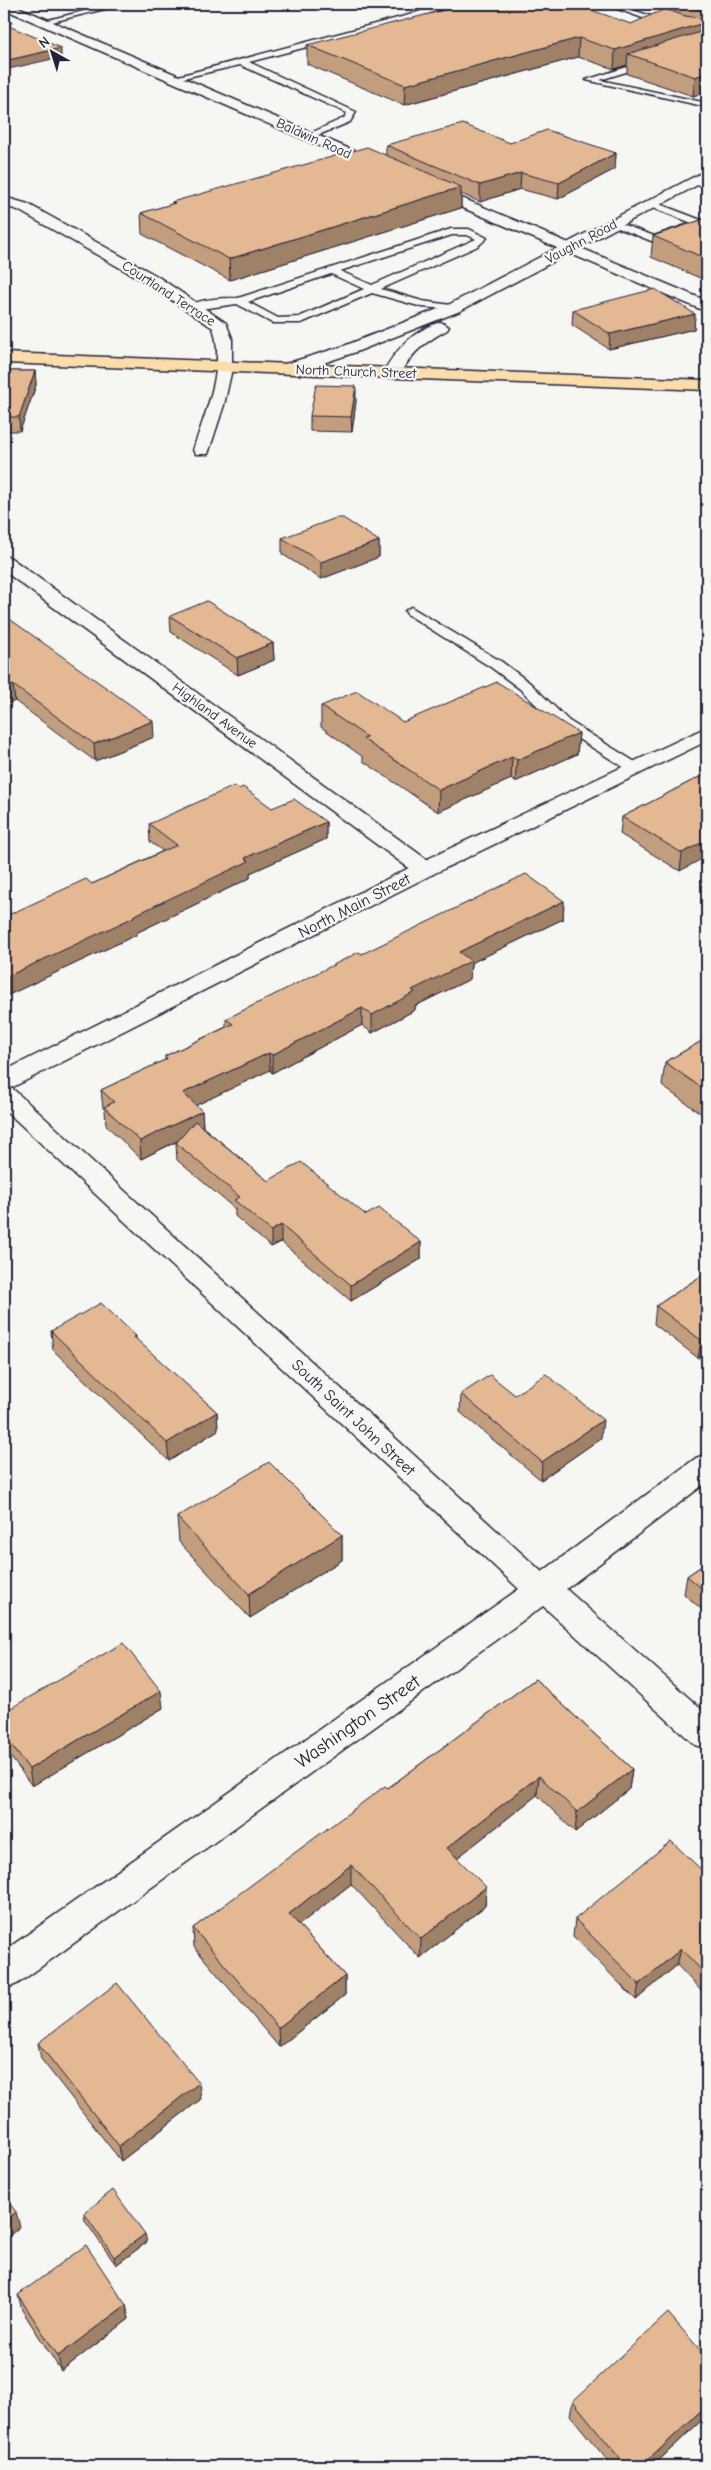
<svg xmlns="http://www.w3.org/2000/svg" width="711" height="2470" font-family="'Comic Neue',sans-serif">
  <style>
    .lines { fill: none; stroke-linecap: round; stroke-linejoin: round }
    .stream { fill: #668fab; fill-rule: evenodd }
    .service-casing { stroke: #22223b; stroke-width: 3 }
    .minor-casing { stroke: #22223b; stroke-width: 3 }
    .tertiary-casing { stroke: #22223b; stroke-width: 3 }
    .primary-casing { stroke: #22223b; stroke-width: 3 }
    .service { fill: #f6f6f2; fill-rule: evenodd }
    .minor { fill: #f6f6f2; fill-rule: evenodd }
    .tertiary { fill: #f6f6f2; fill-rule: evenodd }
    .primary { fill: #fbdcab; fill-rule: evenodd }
    .wall { fill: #c39e7e; stroke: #22223b }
    .shaded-wall { fill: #9f8167; stroke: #22223b }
    .building { fill: #e3b893; stroke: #22223b }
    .labels { text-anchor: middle; stroke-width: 4.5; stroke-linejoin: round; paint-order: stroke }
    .far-street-label { font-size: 14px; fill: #22223b; stroke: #f6f6f2 }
    .street-label { font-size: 16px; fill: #22223b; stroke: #f6f6f2 }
    .near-street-label { font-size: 19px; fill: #22223b; stroke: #f6f6f2 }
  </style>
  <rect width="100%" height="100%" fill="#f6f6f2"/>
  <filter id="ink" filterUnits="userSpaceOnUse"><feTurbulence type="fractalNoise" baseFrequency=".02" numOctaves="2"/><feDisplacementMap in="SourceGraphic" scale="10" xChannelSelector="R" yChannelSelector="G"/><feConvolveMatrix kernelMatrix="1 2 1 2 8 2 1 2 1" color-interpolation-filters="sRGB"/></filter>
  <g filter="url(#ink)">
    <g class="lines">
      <polygon class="stream" points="11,20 13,23 4,30 4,25"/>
      <g class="service-casing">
        <g id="service">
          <polygon points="112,4 125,4 44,24 40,22"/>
          <polygon points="442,4 453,4 415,19 249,62 356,112 350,122 311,138 304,136 344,118 347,113 240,65 175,80 171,78 409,15"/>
          <polygon points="604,4 615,4 689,29 707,33 707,37 684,33"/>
          <polygon points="649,60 653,62 652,64 600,80 707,103 707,107 586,80"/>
          <polygon points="695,178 707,181 707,187 692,183 692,179"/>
          <polygon points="648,202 654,202 701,220 707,218 707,224 654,242 608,224 616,222 654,236 692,223 648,206"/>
          <path d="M451,229h18l18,9 -9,8 -97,43 41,12 36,5v4l-36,-3 -50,-14 -71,30h-29l-35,-19 -44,6 -5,-3c11,-9 36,-9 50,-9zM452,235h15l9,4 -104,46 -32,-14zM331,274l33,15 -65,28 -21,1 -30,-16z"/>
          <polygon points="411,607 502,662 530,683 569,721 640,765 642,768 640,771 630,771 559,727 520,689 492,668 407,614 405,611"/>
        </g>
      </g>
      <g class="minor-casing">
        <g id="minor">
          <polygon points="4,4 11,4 387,165 389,168 387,171 377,171 4,9"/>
          <polygon points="426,183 707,301 707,312 421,190 419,187"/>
          <path d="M4,197l24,7 129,72 69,47 6,15v31l-8,36 -16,49h-12l-3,-4c12,-36 33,-84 20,-122l-68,-46 -127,-72 -14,-4z"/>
          <polygon points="4,556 11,558 433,864 436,869 433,874 425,876 417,874 4,571"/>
          <polygon points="4,1087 13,1089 542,1572 696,1458 707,1454 707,1482 566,1589 707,1714 707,1749 695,1745 543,1606 17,1984 4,1989 4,1951 519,1589 4,1109"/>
        </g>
      </g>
      <g class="tertiary-casing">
        <g id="tertiary">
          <polygon points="707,170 707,180 460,311 356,352 294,373 282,373 280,369 282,365 344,346 448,305"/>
          <path d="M441,322l8,5 -2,3c-27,15 -33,22 -50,47h-12l-2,-4c12,-23 32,-44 58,-51z"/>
          <polygon points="707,727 707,741 433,874 13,1087 4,1089 4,1071 417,864"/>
        </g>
      </g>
      <g class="primary-casing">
        <polygon id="primary" points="4,353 707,380 707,390 4,363"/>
      </g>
      <use href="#service" class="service"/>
      <use href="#minor" class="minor"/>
      <use href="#tertiary" class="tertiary"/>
      <use href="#primary" class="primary"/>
    </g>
    <g class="wall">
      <polygon points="676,4 707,4 707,92 693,96 627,74 627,65 614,69 578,57 404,105 307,64 307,45 631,24 675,12"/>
      <polygon points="510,143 616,153 615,169 558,199 520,189 480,202 461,194 461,208 230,280 142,234 141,213 172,204 172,202 386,155 386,145"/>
      <polygon points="707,218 707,281 651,257 653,236"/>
      <polygon points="573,310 695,314 694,329 609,349 572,325"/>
      <polygon points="4,371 35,371 36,385 20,431 4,431"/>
      <polygon points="356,401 352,432 310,431 310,416"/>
      <polygon points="282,538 379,541 379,557 321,579 282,554"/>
      <polygon points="4,615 154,737 95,761 15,701 6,704 4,703"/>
      <polygon points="170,616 273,643 274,660 238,675 171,632"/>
      <polygon points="321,706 403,722 579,733 577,754 515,782 511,779 438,812 363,761 363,757 321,727"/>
      <polygon points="707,773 680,871 620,834 622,817"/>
      <polygon points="272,808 326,822 326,839 250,873 250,878 136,933 136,935 4,997 4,917 92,884 163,851 150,842 149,824"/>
      <polygon points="564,901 563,919 471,963 470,979 415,1006 415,1010 372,1033 362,1025 272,1073 270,1070 196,1105 202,1111 203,1127 268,1181 366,1215 421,1242 421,1259 351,1301 281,1242 271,1247 235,1216 235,1209 177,1160 176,1143 178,1141 141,1159 106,1125 105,1110 103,1108 101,1090 165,1060 165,1056 226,1027 226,1019 362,954"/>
      <polygon points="707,1038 707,1112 703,1115 662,1086 665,1062"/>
      <polygon points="707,1272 707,1352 698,1358 654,1324 656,1306"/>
      <polygon points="51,1331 136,1336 136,1340 217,1412 218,1430 169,1461 53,1350"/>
      <polygon points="461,1394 515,1395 601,1438 541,1480 460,1412"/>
      <polygon points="177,1517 342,1535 342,1560 250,1618 179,1542"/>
      <polygon points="707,1562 707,1614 684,1594 687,1576"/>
      <polygon points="535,1679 632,1769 629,1789 575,1832 537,1795 457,1858 486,1887 485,1906 420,1958 351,1884 299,1925 345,1976 345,1995 279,2047 194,1947 193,1928 388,1788"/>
      <polygon points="163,1708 32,1786 4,1748 4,1712"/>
      <polygon points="707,1875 707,1997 677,1965 636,2000 573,1936 575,1919"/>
      <polygon points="38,2043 201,2099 121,2161 41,2059"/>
      <polygon points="84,2213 147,2242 116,2265 85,2221"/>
      <polygon points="18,2295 126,2305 129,2319 61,2371 22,2310"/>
      <polygon points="707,2358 707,2415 653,2466 612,2466 570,2415 573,2401"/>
    </g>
    <g class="shaded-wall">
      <polygon points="707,22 707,41 628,54 627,65 614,69 615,50"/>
      <polygon points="579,38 578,57 404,105 405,85"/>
      <polygon points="61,48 61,57 4,70 4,61"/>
      <polygon points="707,73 707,92 693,96 695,77"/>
      <polygon points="616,153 615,169 558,199 559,183"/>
      <polygon points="521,173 520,189 480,202 480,185"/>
      <polygon points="461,187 461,208 230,280 229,259"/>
      <polygon points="695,314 694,329 609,349 610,334"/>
      <polygon points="35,371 36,385 20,431 19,417"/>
      <polygon points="356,386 356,401 352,432 351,417"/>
      <polygon points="379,541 379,557 321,579 321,562"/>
      <polygon points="273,643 274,660 238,675 237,658"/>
      <polygon points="13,685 15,701 6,704 4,688"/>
      <polygon points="153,721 154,737 95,761 94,744"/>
      <polygon points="579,733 577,754 515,782 517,760"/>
      <polygon points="512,757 511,779 438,812 439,790"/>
      <polygon points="326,822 326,839 250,873 250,878 136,933 136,935 4,997 4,978 133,916 245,858"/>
      <polygon points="707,840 707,856 680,871 682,853"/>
      <polygon points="564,901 563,919 471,963 470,979 415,1006 415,1010 372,1033 372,1015 412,990 459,952"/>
      <polygon points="362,1008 362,1025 272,1073 272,1055"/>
      <polygon points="269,1053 270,1070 184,1111 183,1093"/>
      <polygon points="707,1090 707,1112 703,1115 706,1091"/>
      <polygon points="202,1111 203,1128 141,1159 140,1141"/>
      <polygon points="281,1225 281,1242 271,1247 271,1231"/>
      <polygon points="421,1242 421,1259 351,1301 351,1285"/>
      <polygon points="707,1336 707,1352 698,1358 701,1340"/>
      <polygon points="217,1412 218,1430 169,1461 167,1443"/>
      <polygon points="603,1420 601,1438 541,1480 542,1462"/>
      <polygon points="342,1535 342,1560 250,1618 249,1594"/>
      <polygon points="161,1691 163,1708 32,1786 29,1769"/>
      <polygon points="632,1769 629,1789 575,1832 577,1812"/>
      <polygon points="539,1776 537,1795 446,1867 447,1848"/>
      <polygon points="351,1865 351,1884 290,1932 289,1914"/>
      <polygon points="486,1887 485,1906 420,1958 421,1939"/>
      <polygon points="681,1949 677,1965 636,2000 639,1984"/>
      <polygon points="345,1976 345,1995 279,2047 278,2028"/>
      <polygon points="199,2083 201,2099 121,2161 119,2146"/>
      <polygon points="16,2212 20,2227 4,2240 4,2222"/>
      <polygon points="145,2234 147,2242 116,2265 114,2257"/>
      <polygon points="126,2305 129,2319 61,2371 58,2356"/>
      <polygon points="707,2405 707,2415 653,2466 642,2466"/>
    </g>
    <g class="building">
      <polygon points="468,4 574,4 631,24 665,9 685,16 707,19 707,22 615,50 579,38 405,85 307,45"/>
      <polygon points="677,4 707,4 707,12"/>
      <polygon points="4,24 61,48 4,61"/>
      <polygon points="707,30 707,73 695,77 628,54"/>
      <polygon points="463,124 510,143 547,130 616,153 559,183 521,173 480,185 386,145"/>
      <polygon points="367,147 461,187 229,259 141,213 175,203 172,202"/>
      <polygon points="707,218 707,259 653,236"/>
      <polygon points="655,289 695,314 610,334 573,310"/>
      <polygon points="4,371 35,371 19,417 4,417"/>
      <polygon points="316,385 356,386 351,417 310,416"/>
      <polygon points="336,518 343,518 379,541 321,562 282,538"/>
      <polygon points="207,601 273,643 237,658 170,616"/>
      <polygon points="4,615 153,721 94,744 13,685 4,688"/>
      <polygon points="497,682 579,733 517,760 512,757 439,790 363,739 367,737 321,706 357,691 403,722"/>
      <polygon points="707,773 707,840 682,853 622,817"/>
      <polygon points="234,786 239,789 243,787 272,808 294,799 326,822 245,858 249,861 133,916 134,917 4,978 4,917 86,879 92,884 177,845 149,824"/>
      <polygon points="526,874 564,901 459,952 471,961 412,990 415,992 372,1015 362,1008 272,1055 269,1053 183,1093 202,1111 140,1141 104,1107 114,1102 101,1090 167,1059 165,1056 233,1024 226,1019 359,952 362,954"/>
      <polygon points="707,1038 707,1090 706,1091 665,1062"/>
      <polygon points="195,1121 268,1181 301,1162 366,1215 379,1208 421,1242 351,1285 281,1225 271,1231 234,1200 240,1197 176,1143"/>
      <polygon points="707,1272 707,1336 701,1340 656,1306"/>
      <polygon points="101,1303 136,1336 134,1337 217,1412 167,1443 51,1331"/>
      <polygon points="546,1374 603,1420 542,1462 461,1394 490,1375 515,1395"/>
      <polygon points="269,1462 342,1535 249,1594 177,1517"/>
      <polygon points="707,1562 707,1593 687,1576"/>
      <polygon points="123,1643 161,1691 29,1769 4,1735 4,1712"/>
      <polygon points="535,1679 632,1769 577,1812 539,1776 447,1848 486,1887 421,1939 351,1865 289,1914 345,1976 278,2028 193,1928 385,1786 388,1788"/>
      <polygon points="671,1841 707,1875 707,1976 681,1949 639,1984 575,1919"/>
      <polygon points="117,1983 199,2083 119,2146 38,2043"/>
      <polygon points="113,2190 145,2234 114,2257 84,2213"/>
      <polygon points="4,2196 16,2212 4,2222"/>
      <polygon points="86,2245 126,2305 58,2356 18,2295"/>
      <polygon points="668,2313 707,2358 707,2405 642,2466 626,2466 573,2401"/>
    </g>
  </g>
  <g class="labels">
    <g class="far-street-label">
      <text transform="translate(314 138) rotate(24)" y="5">Baldwin Road</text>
      <text transform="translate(581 241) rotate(-28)" y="5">Vaughn Road</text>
      <text transform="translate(169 293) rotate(33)" y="5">Courtland Terrace</text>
      <text transform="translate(356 371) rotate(2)" y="5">North Church Street</text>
      <text transform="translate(215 715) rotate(36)" y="5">Highland Avenue</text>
    </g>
    <g class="street-label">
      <text transform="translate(354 905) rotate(-27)" y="6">North Main Street</text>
      <text transform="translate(354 1417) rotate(43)" y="6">South Saint John Street</text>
    </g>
    <g class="near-street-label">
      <text transform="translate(357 1721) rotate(-35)" y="7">Washington Street</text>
    </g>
  </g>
  <rect width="711" height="2470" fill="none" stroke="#f6f6f2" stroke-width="20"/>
  <rect x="10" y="10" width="691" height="2450" fill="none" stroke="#22223b" stroke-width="2" filter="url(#ink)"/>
  <g transform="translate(52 52) rotate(321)" stroke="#f6f6f2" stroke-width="4" paint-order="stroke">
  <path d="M0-4L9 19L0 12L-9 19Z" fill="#22223b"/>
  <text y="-8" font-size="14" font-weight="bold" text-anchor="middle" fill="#22223b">N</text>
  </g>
</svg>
